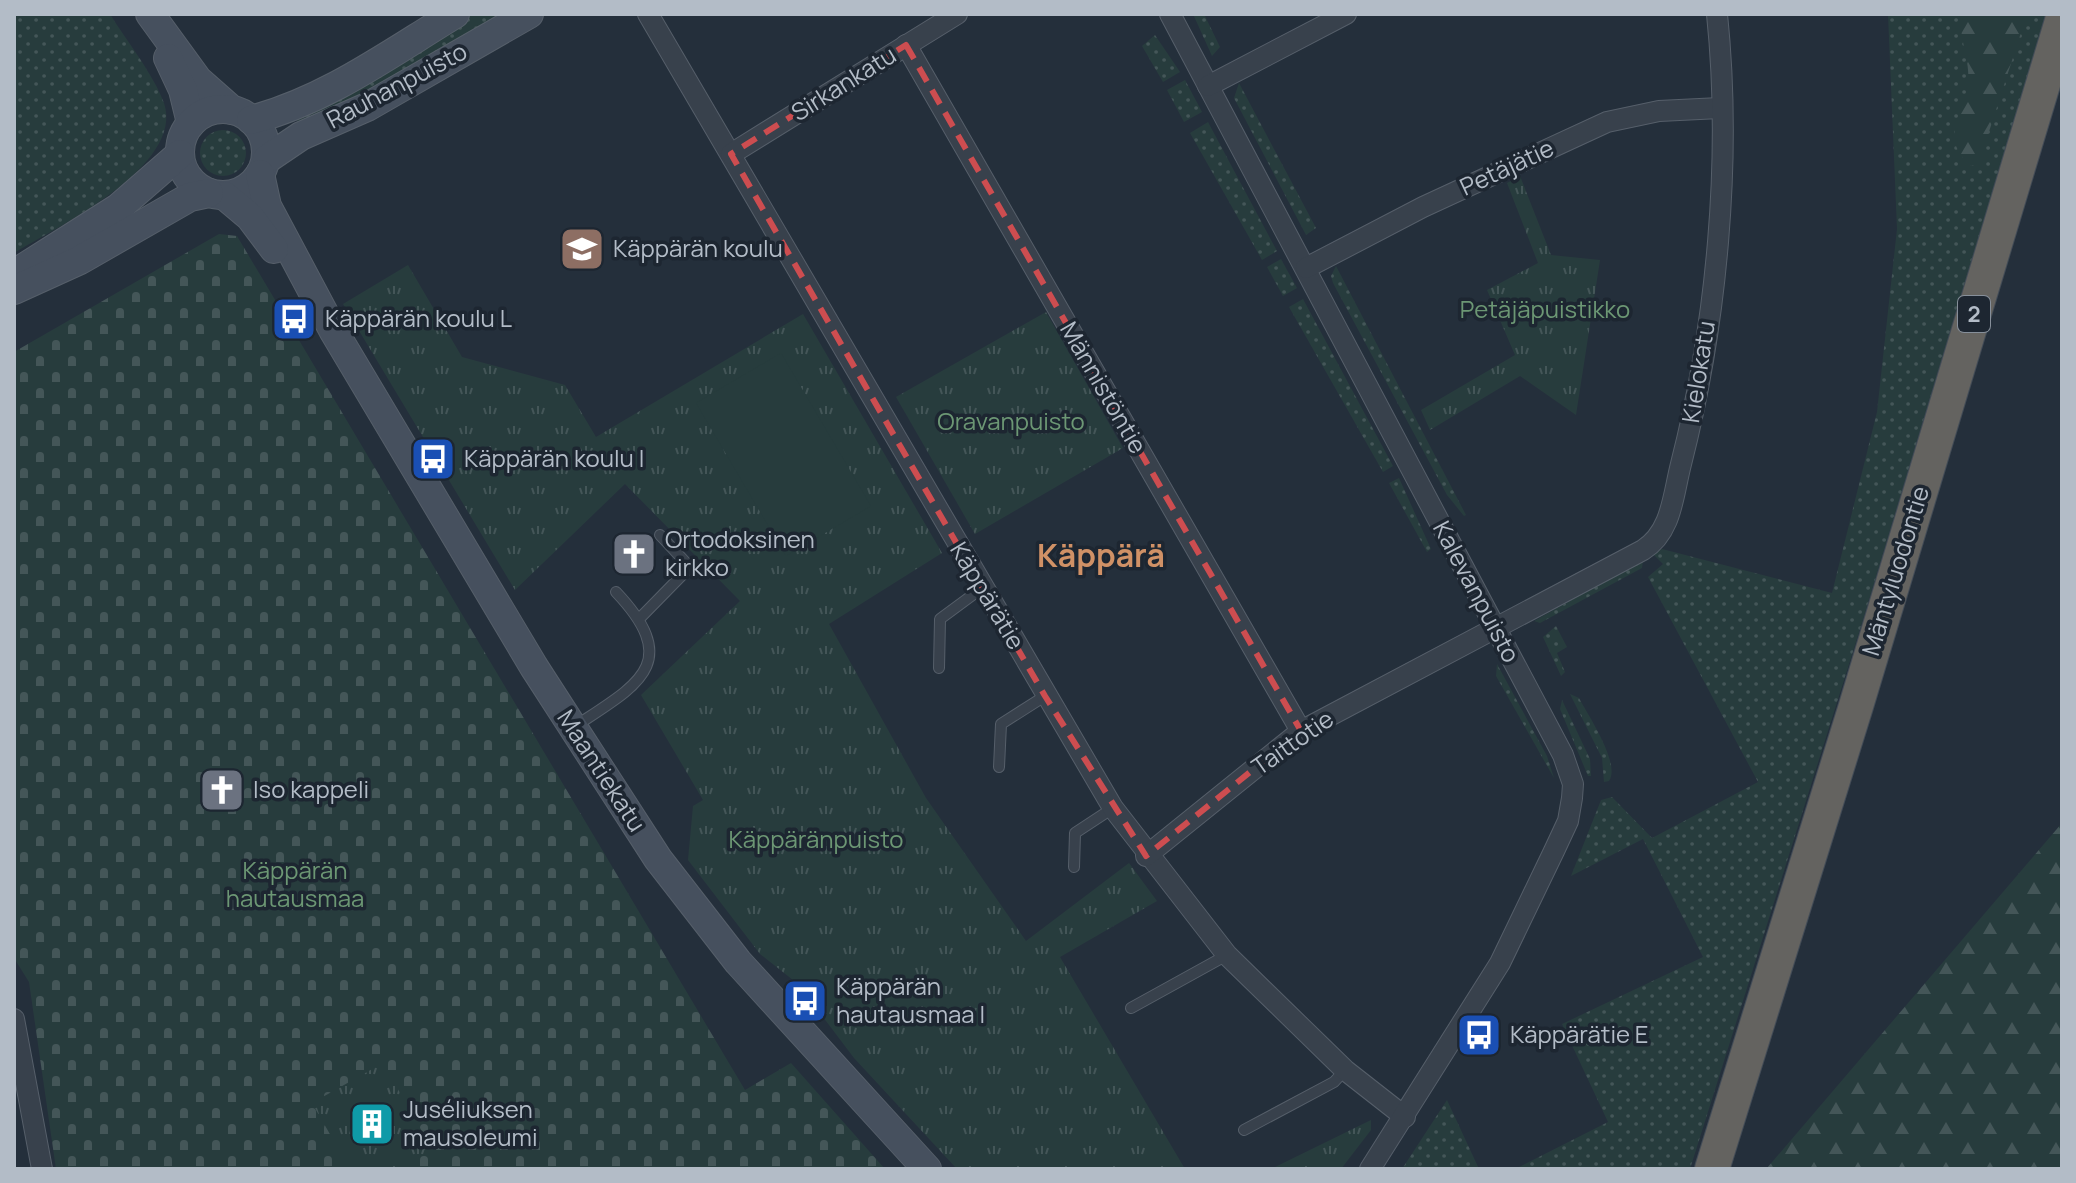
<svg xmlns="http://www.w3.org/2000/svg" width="2076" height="1183" font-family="Manrope,sans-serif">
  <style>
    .grass { fill: url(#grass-dots) }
    .forest { fill: url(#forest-firs) }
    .cemetery { fill: url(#cemetery-stones) }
    .park { fill: url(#park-tufts) }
    .pitch { fill: #273c3d }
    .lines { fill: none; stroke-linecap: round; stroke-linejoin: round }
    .service-casing { stroke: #565f6a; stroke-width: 12 }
    .minor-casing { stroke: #565f6a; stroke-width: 22 }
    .secondary-casing { stroke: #565f6a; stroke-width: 30 }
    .trunk-casing { stroke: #434c57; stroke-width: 36 }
    .service { stroke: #38414c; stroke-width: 10 }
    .minor { stroke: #38414c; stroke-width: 20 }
    .secondary { stroke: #46505e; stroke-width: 28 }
    .trunk { stroke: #646360; stroke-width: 34 }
    .marked { fill: none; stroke: #cd4d50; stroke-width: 6; stroke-dasharray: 16 10; stroke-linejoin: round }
    .labels { text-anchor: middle; stroke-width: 7; stroke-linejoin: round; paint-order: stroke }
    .shield { fill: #1d2631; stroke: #868f9a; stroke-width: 2 }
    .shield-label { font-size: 22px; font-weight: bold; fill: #b3bcc7 }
    .street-label { font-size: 24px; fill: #b3bcc7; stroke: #1d2631 }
    .poi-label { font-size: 24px; fill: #b3bcc7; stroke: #1d2631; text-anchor: start }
    .park-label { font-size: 24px; fill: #6c9774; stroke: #1d2631 }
    .district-label { font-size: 32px; font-weight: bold; fill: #d09166; stroke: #1d2631 }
  </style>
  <defs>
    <pattern id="grass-dots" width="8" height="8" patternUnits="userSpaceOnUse" patternTransform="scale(2)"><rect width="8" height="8" fill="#273c3d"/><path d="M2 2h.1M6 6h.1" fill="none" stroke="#445658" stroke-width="1.8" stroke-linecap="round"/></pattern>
    <pattern id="forest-firs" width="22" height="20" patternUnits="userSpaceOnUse" patternTransform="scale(2)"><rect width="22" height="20" fill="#273c3d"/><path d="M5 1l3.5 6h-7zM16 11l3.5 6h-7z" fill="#445658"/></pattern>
    <pattern id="cemetery-stones" width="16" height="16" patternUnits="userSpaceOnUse" patternTransform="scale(2)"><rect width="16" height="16" fill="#273c3d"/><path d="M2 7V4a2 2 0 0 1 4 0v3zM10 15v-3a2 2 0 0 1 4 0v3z" fill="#445658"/></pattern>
    <pattern id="park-tufts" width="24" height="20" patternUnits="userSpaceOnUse" patternTransform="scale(2)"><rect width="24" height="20" fill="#273c3d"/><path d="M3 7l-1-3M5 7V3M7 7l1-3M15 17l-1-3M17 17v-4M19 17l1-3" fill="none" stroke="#445658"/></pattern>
  </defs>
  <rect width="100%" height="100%" fill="#242f3b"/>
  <g class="grass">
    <path d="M14,14h96c16,26 44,61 54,89 21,63 -107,124 -150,150z"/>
    <polygon points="474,14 510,14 301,127 296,118"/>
    <polygon points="1193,14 1204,14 1220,47 1212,56"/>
    <polygon points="1888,14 2046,14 1862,623 1690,1169 1515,1169 1608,1122 1562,1024 1703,957 1643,839 1571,876 1601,800 1612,797 1652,838 1758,782 1648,577 1663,564 1653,554 1662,549 1832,593 1877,412 1897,229"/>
    <polygon points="1155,35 1180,72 1163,82 1142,46"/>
    <polygon points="1185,80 1202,112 1184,122 1167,90"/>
    <polygon points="1239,83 1316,228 1306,235 1234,98"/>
    <polygon points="1208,122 1277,251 1262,260 1190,133"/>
    <circle cx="223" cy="153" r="23"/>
    <polygon points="1281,259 1297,288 1283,296 1267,267"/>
    <polygon points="1336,266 1466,515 1464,516 1447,495 1333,283 1331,276"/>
    <polygon points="1303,299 1393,466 1383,472 1289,307"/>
    <polygon points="1399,478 1431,549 1427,552 1389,483"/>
    <polygon points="1643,560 1642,568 1540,623 1534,621"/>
    <polygon points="1556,626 1567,647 1557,653 1565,672 1561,676 1543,637"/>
    <polygon points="1497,664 1547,756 1554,778 1496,676"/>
    <path d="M1570,694l9,4c9,17 42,66 30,83l-5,1 -2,-24z"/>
    <polygon points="1562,700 1590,759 1591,776 1588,776 1560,709"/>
    <polygon points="1447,1100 1479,1169 1402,1169"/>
  </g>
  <g class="forest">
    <path d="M1961,14h66l-42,130 2,17 -16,5c-33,-30 -7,-47 -3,-82 3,-23 -10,-47 -7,-70z"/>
    <polygon points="2062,823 2062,1169 1767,1169 1767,1168"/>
  </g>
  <polygon class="cemetery" points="219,234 237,236 745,1090 791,1063 885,1169 56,1169 29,982 14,958 14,352"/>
  <g class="park">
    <polygon points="1520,176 1551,255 1600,260 1576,415 1520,376 1430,430 1421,410 1515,355 1487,290 1538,263 1507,183"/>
    <polygon points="408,265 462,357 565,385 596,437 803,314 942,553 829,624 926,798 1026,941 1129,863 1157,901 1060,957 1185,1169 957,1169 854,1058 798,984 760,954 688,860 693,806 703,800 641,695 740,601 625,484 515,590 343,304"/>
    <polygon points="1046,312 1123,448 975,534 896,397"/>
    <polygon points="383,1063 432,1149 397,1169 350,1169 312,1103"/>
    <polygon points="1371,1120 1371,1130 1341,1169 1271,1169"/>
  </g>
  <polygon class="pitch" points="781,353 871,506 786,556 696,403"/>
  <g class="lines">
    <g class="service-casing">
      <g id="service">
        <polyline points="640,618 690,567 660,535"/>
        <polyline points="939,668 940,619 982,588"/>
        <path d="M574,727c63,-42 110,-63 42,-135"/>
        <polyline points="999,767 1001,724 1045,696"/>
        <polyline points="1074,867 1075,833 1113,808"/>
        <polyline points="1131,1008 1227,955"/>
        <polyline points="1244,1130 1334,1082 1345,1070"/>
      </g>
    </g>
    <g class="minor-casing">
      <g id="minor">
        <polyline points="648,14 1113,808 1227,955 1345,1070 1405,1117"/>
        <polyline points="1170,14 1563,755 1573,784 1572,798 1568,821 1554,851 1500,963 1370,1169"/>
        <polyline points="906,45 1301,731"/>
        <polyline points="1208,86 1346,14"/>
        <polyline points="731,154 957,14"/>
        <polyline points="1306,268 1423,207 1607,122 1659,111 1720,108"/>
        <path d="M1146,856l155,-125 342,-181c29,-18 30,-55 38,-86 36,-141 51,-305 36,-450"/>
        <polyline points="14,1019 42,1169"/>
      </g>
    </g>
    <g class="secondary-casing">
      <g id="secondary">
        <polyline points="150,14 198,80 232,110"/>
        <polyline points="168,58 183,90 191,123"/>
        <circle cx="223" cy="152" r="43"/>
        <path d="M251,120c76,-20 138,-66 204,-106"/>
        <polyline points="267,159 301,136 367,107 529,14"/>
        <polyline points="260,174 267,206 333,330 534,667 658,859 738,962 927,1169"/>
        <polyline points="225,196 250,217 274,249"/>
        <polyline points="14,274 118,208 180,154"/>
        <polyline points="14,290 80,260 190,197 209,193"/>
      </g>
    </g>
    <g class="trunk-casing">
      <polyline id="trunk" points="1712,1169 1856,706 2062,21"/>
    </g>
    <use href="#service" class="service"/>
    <use href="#minor" class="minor"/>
    <use href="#secondary" class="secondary"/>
    <use href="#trunk" class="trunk"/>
  </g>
  <path class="marked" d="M906,45l395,686 -155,125 -101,-160 -314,-542z"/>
  <defs>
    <g id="school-square" transform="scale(2.3)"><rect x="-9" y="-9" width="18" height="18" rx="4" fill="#8d6e63" stroke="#1d2631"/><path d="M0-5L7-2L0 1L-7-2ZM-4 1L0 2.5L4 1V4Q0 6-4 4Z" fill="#fff"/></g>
    <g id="bus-square" transform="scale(2.3)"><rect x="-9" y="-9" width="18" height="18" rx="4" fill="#1a4fb4" stroke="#1d2631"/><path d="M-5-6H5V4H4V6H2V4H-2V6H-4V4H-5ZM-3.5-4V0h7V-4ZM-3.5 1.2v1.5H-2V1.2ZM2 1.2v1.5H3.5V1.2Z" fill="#fff"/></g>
    <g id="church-square" transform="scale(2.3)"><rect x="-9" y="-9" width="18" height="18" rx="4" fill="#6b7280" stroke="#1d2631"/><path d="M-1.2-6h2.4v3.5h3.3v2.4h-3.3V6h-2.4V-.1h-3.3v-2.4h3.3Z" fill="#fff"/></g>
    <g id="building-square" transform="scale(2.3)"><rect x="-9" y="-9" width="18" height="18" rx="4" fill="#0f9aa8" stroke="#1d2631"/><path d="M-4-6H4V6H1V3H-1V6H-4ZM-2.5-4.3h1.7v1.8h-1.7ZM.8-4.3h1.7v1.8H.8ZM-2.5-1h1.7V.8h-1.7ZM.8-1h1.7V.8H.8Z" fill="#fff"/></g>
  </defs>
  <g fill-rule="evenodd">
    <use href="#school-square" x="582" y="249"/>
    <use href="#bus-square" x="294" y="319"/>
    <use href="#bus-square" x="433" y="459"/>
    <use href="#church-square" x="634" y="554"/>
    <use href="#church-square" x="222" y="790"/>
    <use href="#bus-square" x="805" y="1001"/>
    <use href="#bus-square" x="1479" y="1035"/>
    <use href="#building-square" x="372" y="1124"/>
  </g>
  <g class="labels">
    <rect class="shield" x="1958" y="296" width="32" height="36" rx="6"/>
    <g class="shield-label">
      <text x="1974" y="322">2</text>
    </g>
    <g class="street-label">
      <text transform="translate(844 84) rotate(-32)" y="8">Sirkankatu</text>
      <text transform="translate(397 86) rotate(-28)" y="8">Rauhanpuisto</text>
      <text transform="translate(1507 168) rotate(-25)" y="8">Petäjätie</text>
      <text transform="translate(1699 372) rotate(-81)" y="8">Kielokatu</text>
      <text transform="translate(1103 388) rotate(60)" y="8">Männistöntie</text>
      <text transform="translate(1896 571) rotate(-73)" y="8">Mäntyluodontie</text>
      <text transform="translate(1476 592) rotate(62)" y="8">Kalevanpuisto</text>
      <text transform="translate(987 596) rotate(59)" y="8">Käppärätie</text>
      <text transform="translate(1293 743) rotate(-35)" y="8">Taittotie</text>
      <text transform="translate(601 771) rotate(57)" y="8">Maantiekatu</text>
    </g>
    <g class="poi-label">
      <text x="613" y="257">Käppärän koulu</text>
      <text x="325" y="327">Käppärän koulu L</text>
      <text x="464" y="467">Käppärän koulu I</text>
      <text x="665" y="548">Ortodoksinen<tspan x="665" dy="28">kirkko</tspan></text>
      <text x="253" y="798">Iso kappeli</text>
      <text x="836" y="995">Käppärän<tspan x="836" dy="28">hautausmaa I</tspan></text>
      <text x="1510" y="1043">Käppärätie E</text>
      <text x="403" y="1118">Juséliuksen<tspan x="403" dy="28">mausoleumi</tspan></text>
    </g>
    <g class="park-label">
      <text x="1545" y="318">Petäjäpuistikko</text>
      <text x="1011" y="430">Oravanpuisto</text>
      <text x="816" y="848">Käppäränpuisto</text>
      <text x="295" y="879">Käppärän<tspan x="295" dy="28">hautausmaa</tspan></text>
    </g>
    <g class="district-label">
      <text x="1101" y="567">Käppärä</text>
    </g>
  </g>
  <rect width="2076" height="1183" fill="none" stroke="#b3bcc7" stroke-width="32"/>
</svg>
